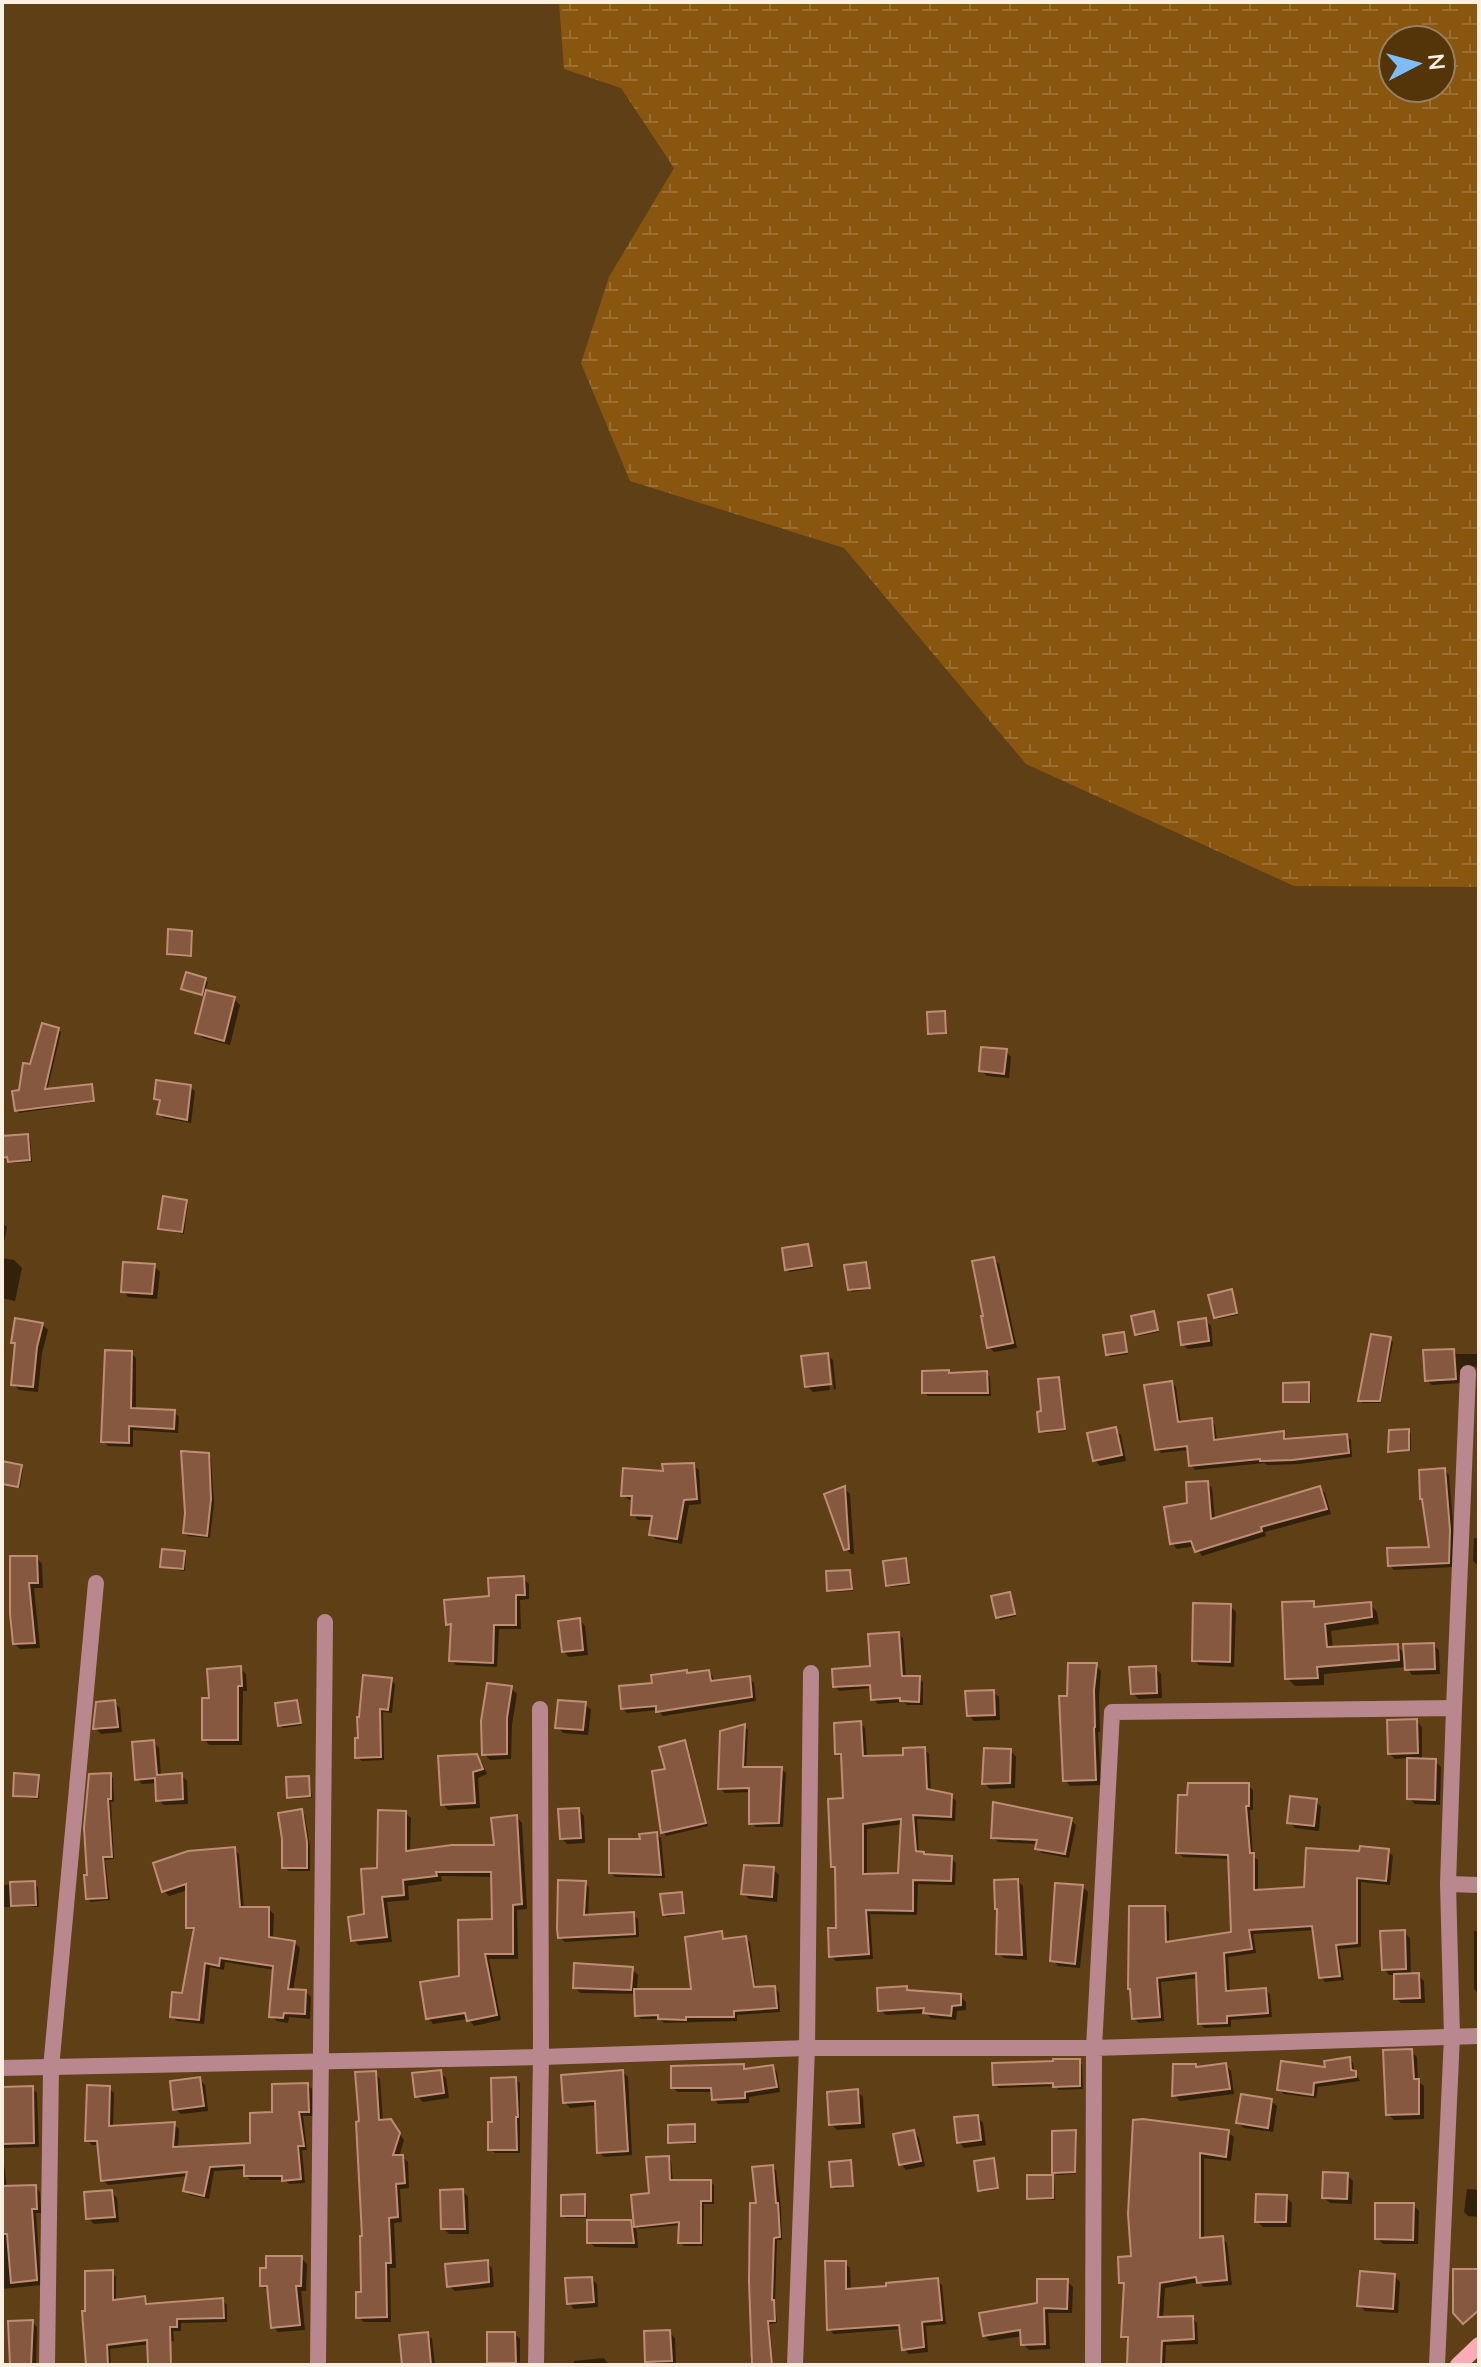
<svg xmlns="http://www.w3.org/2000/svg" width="1481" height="2367" font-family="'Nunito Sans',sans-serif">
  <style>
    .wetland { fill: url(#wetland-marsh); fill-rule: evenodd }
    .shadow { fill: #0007; fill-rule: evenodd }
    .building { fill: #865840; stroke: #bf8d74; stroke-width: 2; fill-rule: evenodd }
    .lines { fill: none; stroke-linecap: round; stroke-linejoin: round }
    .minor { stroke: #b9888f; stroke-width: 16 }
    .secondary { stroke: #f9acb8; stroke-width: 16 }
  </style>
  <defs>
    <pattern id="wetland-marsh" width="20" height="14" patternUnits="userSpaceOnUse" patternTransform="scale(2)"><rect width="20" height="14" fill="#88560e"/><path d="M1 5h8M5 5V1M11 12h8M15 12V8" fill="none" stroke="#9a6f31"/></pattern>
  </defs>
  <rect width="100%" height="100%" fill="#5f3f16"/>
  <path class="wetland" d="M559,2h920v885l-185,-1 -268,-122 -182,-216 -214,-67 -49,-118 28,-86 65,-109 -53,-80 -57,-19zM1393,40h48v48h-48z"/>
  <g class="shadow">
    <polygon points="191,933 193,935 192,957 171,956 169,954"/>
    <polygon points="205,980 208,982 205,992 234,999 240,1005 230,1045 203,1038 198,1033 207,997 183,989"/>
    <polygon points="944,1014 946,1016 947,1034 932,1035 930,1033"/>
    <polygon points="58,1030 61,1032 47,1091 91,1086 95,1102 19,1113 16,1110 20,1092 32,1067"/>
    <polygon points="1006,1051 1011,1057 1009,1078 987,1076 981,1070"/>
    <polygon points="190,1087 195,1091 191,1123 164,1118 159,1113 161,1104 156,1098"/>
    <polygon points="28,1136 30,1138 32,1162 12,1163 10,1159 2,1160 2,1138"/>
    <polygon points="186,1202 188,1204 184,1234 163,1230 161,1228"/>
    <polygon points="2,1223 7,1227 2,1252"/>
    <polygon points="807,1246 813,1268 789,1272 787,1269"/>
    <polygon points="2,1258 14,1260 22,1268 15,1301 2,1298"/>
    <polygon points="993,1259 999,1264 1017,1348 994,1352 989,1347"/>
    <polygon points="866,1264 868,1266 871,1289 852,1292 850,1289"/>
    <polygon points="154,1266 160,1272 157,1299 128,1297 123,1291"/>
    <polygon points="1232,1291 1238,1315 1218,1319 1216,1317"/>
    <polygon points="1154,1313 1159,1332 1139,1336 1137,1334"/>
    <polygon points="1205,1320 1211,1326 1213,1346 1188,1349 1182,1344"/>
    <polygon points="42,1324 48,1330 42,1353 38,1392 19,1390 13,1384 17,1345 13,1342"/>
    <polygon points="1123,1335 1125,1337 1128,1354 1110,1357 1108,1354"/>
    <polygon points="1390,1339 1393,1342 1381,1403 1362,1403 1360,1401"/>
    <polygon points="1453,1351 1457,1354 1479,1354 1479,1369 1474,1366 1464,1371 1461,1383 1432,1385 1427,1380"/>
    <polygon points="131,1353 136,1358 136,1410 174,1412 179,1417 178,1433 133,1430 133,1447 108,1446 103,1441"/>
    <polygon points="827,1355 833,1360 836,1389 834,1390 830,1358 826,1358 830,1390 813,1392 807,1386"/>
    <polygon points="948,1372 951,1375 986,1373 990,1377 991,1396 928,1396 924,1392"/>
    <polygon points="1059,1379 1061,1381 1066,1431 1044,1433 1041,1431 1044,1413"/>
    <polygon points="2,1381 3,1382 2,1434"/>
    <polygon points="1172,1383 1176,1387 1181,1423 1211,1420 1215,1425 1217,1441 1283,1433 1288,1441 1346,1436 1351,1440 1352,1457 1299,1464 1267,1465 1264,1463 1195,1470 1191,1465 1189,1450 1161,1453 1157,1449"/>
    <polygon points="1308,1384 1310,1387 1311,1403 1287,1403 1285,1401"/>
    <polygon points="1115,1430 1121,1435 1126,1461 1100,1466 1095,1460"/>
    <polygon points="1408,1431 1411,1433 1411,1451 1393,1453 1390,1451"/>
    <polygon points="208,1455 211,1459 214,1503 210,1538 188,1536 185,1533"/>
    <polygon points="2,1463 23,1469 20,1488 2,1484"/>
    <polygon points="693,1465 699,1470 701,1504 689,1505 682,1544 656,1539 651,1534 653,1520 638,1520 633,1514 633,1500 629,1500 623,1495 665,1473"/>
    <polygon points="1445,1470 1449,1475 1454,1535 1453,1567 1394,1570 1390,1565 1431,1549"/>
    <polygon points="1207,1483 1212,1488 1215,1520 1319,1488 1325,1493 1331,1514 1265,1532 1266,1536 1202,1556 1195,1546 1177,1549 1172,1543 1190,1504"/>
    <polygon points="844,1488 850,1494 854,1554 851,1554 846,1549"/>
    <polygon points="1474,1538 1479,1538 1479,1566 1473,1561"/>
    <polygon points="184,1553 186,1555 185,1571 164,1568 162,1566"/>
    <polygon points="37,1558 42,1564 43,1588 34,1588 40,1648 20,1649 15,1644 12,1614"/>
    <polygon points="905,1560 908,1562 910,1585 891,1587 888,1585"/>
    <polygon points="850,1572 852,1574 853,1591 831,1592 829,1590"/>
    <polygon points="523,1578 529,1584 529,1599 520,1600 521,1629 499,1629 497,1667 456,1665 451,1660 453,1628 448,1624"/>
    <polygon points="1009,1594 1016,1616 1000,1620 998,1617"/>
    <polygon points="1313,1603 1319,1609 1370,1604 1377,1612 1379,1624 1331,1631 1333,1649 1397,1646 1406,1655 1433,1645 1439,1650 1440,1674 1412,1675 1406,1667 1324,1674 1324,1685 1295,1686 1287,1678"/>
    <polygon points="1230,1606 1236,1612 1234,1667 1199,1665 1194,1660"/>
    <polygon points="579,1620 585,1626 588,1655 569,1657 563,1651"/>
    <polygon points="898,1634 903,1638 906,1678 919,1678 923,1682 923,1705 907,1705 903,1702 878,1704 873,1699 872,1688 839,1691 835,1686 872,1667"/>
    <polygon points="1096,1665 1101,1671 1099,1697 1100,1732 1098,1732 1101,1785 1070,1786 1065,1780"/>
    <polygon points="240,1668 246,1674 247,1691 243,1691 242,1745 209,1745 204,1739 211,1700"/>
    <polygon points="1155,1668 1161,1674 1162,1698 1138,1699 1133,1693"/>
    <polygon points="709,1672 713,1677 714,1682 749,1678 754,1683 756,1701 663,1716 657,1710 627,1713 622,1708 654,1685 689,1675"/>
    <polygon points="391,1680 395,1684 392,1713 383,1712 384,1760 362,1761 357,1757"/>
    <polygon points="511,1688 517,1694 512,1725 511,1759 490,1760 484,1754"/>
    <polygon points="993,1692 999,1697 1000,1720 974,1721 969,1715"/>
    <polygon points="114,1702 120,1708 122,1732 101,1734 96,1729"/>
    <polygon points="296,1702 299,1704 302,1725 283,1728 280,1725"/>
    <polygon points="585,1704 591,1710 588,1735 563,1733 558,1727"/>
    <polygon points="1416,1721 1422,1727 1422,1761 1435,1761 1441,1767 1440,1805 1415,1804 1409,1798 1409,1758 1395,1759 1390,1754"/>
    <path d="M860,1723l5,5 2,30 38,-2 19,-7 5,5 2,38 20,4 5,5 -1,20 -38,-2 2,35 7,2 25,2 5,5 -1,22 -37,-1 -1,31 -47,-1 3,45 -37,2 -5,-5 7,-26 -1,-60 -4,-4 12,-66 -2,-41 -6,-5zM903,1824l-3,51 -33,1v-47z"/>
    <polygon points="744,1726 748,1730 746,1769 781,1769 786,1773 783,1827 756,1827 751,1823 751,1792 725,1793 720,1788"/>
    <polygon points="153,1742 159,1748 161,1776 181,1775 187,1781 188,1804 164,1805 158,1800 157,1783 142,1784 137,1779"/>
    <polygon points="684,1742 688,1746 708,1826 666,1836 663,1832 668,1770"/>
    <polygon points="1011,1751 1016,1757 1015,1788 990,1789 984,1783"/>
    <polygon points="476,1756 482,1762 487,1774 478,1778 480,1808 448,1810 443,1804"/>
    <polygon points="110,1775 113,1778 114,1802 111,1802 114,1859 105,1860 110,1900 91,1902 88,1899 89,1877"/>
    <polygon points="38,1777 40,1779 39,1799 17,1797 15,1795"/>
    <polygon points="308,1778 310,1780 312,1798 291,1799 289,1797"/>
    <polygon points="1248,1785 1253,1790 1253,1810 1250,1810 1253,1856 1258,1860 1258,1892 1306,1889 1361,1853 1388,1851 1393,1856 1390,1885 1361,1882 1361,1947 1339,1949 1344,1980 1325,1982 1321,1977 1314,1930 1253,1934 1256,1953 1228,1957 1230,1993 1266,1990 1270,1994 1272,2017 1231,2020 1231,2027 1204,2028 1200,2023 1198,1978 1161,1982 1164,2021 1139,2023 1134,2018 1164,1908 1169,1913 1169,1943 1233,1934 1230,1859 1183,1857 1178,1853"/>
    <polygon points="1316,1801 1321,1807 1319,1831 1295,1828 1289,1822"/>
    <polygon points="579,1810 584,1816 585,1843 567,1844 562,1839"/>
    <polygon points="301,1811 305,1816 310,1847 310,1871 289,1871 284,1867"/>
    <polygon points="405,1813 411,1818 410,1852 496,1847 517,1817 522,1823 527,1909 517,1910 518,1959 489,1959 501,2020 474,2026 468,2019 433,2024 428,2018 461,1978 495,1921 493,1877 441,1876 442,1881 408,1886 409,1900 387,1902 392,1942 359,1945 353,1940 366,1916 379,1870"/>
    <polygon points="1071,1820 1076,1825 1069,1858 1042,1853 1037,1848 1038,1844 998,1842 993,1837"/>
    <polygon points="656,1834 661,1838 665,1878 615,1877 611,1873 642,1841"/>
    <polygon points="234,1849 239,1854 244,1909 268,1909 274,1914 273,1939 294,1942 300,1948 293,1991 306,1992 311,1997 310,2019 289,2017 288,2023 277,2021 271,2016 275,1970 225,1962 224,1970 210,1967 204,2024 177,2021 172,2016 184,1995 195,1932 188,1927 188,1890 169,1896 164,1891"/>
    <polygon points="773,1869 779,1875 777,1902 749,1899 743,1893"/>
    <polygon points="1018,1881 1023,1886 1027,1960 1004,1958 998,1953 999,1911"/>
    <polygon points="34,1883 38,1887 39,1907 2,1907 2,1885"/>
    <polygon points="585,1883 589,1887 588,1917 633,1914 638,1919 639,1937 565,1942 560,1937"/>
    <polygon points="1083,1887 1088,1892 1080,1968 1058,1966 1053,1960"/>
    <polygon points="681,1894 684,1896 685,1914 667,1917 664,1914"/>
    <polygon points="1474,1931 1479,1931 1479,1994 1474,1989"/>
    <polygon points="1404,1932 1410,1938 1411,1976 1418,1975 1424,1981 1425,2003 1401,2003 1396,1998 1396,1975 1389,1975 1384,1969"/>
    <polygon points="721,1933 726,1941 745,1938 750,1942 756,1989 775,1988 779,1993 780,2012 737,2015 737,2021 664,2023 660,2019 641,2019 637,2015 636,1994 580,1993 575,1987 632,1969 638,1975 637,1991 693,1991"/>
    <polygon points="906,1988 910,1992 960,1996 966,2002 966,2010 957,2011 956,2020 931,2018 926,2013 886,2015 880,2010"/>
    <polygon points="1411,2051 1417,2057 1418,2081 1424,2086 1424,2119 1394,2120 1388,2114"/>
    <polygon points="1349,2059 1353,2063 1355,2072 1360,2081 1318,2087 1316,2098 1284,2094 1279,2090"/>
    <polygon points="1079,2061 1082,2065 1083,2089 1059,2090 1055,2086 999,2088 995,2084"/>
    <polygon points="1226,2065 1231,2071 1234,2094 1180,2101 1174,2095 1197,2068"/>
    <polygon points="743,2066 748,2071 772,2067 777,2072 780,2092 749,2097 749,2103 718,2104 714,2099 713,2092 678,2092 673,2088"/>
    <polygon points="440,2072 446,2078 449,2098 423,2102 417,2096"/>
    <polygon points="623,2072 628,2077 632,2155 604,2157 599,2152 597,2105 570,2108 565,2102"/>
    <polygon points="375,2073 380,2079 383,2121 390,2121 404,2140 399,2157 403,2157 408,2162 409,2188 400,2189 402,2222 394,2223 396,2268 390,2268 391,2322 364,2322 358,2317 363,2294 364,2238 361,2123"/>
    <polygon points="516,2079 520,2083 520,2153 495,2153 490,2149 494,2124"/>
    <polygon points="200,2080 205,2085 208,2111 181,2114 175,2109"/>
    <polygon points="308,2085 312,2089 313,2116 303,2116 307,2150 302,2150 305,2183 289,2184 285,2180 250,2180 246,2175 246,2169 214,2171 209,2199 190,2195 185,2190 188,2176 108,2185 103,2180 100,2145 92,2145 87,2140 109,2088 114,2093 113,2128 174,2125 179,2129 178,2148 252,2145 274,2114"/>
    <polygon points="32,2088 37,2093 39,2147 2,2148 7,2188 35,2187 40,2192 41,2213 36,2213 41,2285 2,2289 2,2089"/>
    <polygon points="857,2091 863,2097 865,2128 837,2130 831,2124"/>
    <polygon points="1271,2101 1277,2106 1273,2132 1244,2128 1238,2123"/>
    <polygon points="978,2117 983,2123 986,2145 964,2148 959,2142"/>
    <polygon points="1135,2122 1228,2132 1234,2137 1231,2161 1204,2158 1204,2240 1222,2238 1227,2243 1232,2285 1204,2287 1199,2282 1165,2288 1163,2319 1192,2318 1197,2323 1198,2344 1166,2345 1165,2365 1129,2365 1128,2341 1123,2336 1126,2287 1121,2282 1133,2258"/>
    <polygon points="694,2126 696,2128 696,2144 673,2144 670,2142"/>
    <polygon points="914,2132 919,2138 925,2166 906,2170 901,2164"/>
    <polygon points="1075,2132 1077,2135 1076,2174 1057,2175 1054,2173"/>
    <polygon points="668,2158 671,2161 673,2182 710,2182 714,2185 714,2204 704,2204 703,2246 684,2246 680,2242 681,2225 639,2229 636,2226 638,2248 595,2247 589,2242 630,2222 636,2227 633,2197 651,2195"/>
    <polygon points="993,2161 995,2163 999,2189 982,2192 980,2190"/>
    <polygon points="850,2162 852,2164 854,2187 835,2189 833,2186"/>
    <polygon points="772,2167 776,2170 781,2208 782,2240 777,2240 775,2303 777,2323 770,2324 773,2365 751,2365 750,2358 754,2357"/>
    <polygon points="1347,2175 1353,2181 1352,2204 1330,2203 1324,2198"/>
    <polygon points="1052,2177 1054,2179 1055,2200 1032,2200 1029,2198"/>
    <polygon points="1467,2189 1479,2190 1479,2217 1468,2216 1464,2212"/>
    <polygon points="463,2191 468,2197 469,2234 449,2234 443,2228"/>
    <polygon points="112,2192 117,2198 119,2222 94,2224 88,2218"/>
    <polygon points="584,2196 586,2198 587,2218 566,2218 563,2215"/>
    <polygon points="1286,2197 1292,2203 1291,2227 1263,2227 1257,2221"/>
    <polygon points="1413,2205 1419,2211 1418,2244 1383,2244 1377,2238"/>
    <polygon points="301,2258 307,2264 306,2291 301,2291 305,2330 278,2332 273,2327 268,2291 262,2285"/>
    <polygon points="487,2262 492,2268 494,2287 455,2291 449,2286"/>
    <polygon points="845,2263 850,2268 851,2290 937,2280 942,2285 946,2324 926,2326 928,2352 909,2354 904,2349 902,2329 834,2334 829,2329"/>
    <polygon points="112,2272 116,2277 116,2301 145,2298 150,2306 222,2300 227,2305 227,2322 181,2323 181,2331 173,2331 174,2341 110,2349 111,2365 87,2365"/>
    <polygon points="1395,2276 1400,2282 1398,2313 1365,2311 1359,2305"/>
    <polygon points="591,2279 597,2284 598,2307 574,2309 569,2303"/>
    <polygon points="1067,2281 1073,2287 1072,2313 1048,2313 1050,2349 1029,2350 1023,2344 1023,2336 990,2341 984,2336 1039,2305"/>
    <polygon points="32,2322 37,2327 36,2365 12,2365"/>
    <polygon points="669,2332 675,2338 676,2365 651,2365 647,2361"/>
    <polygon points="427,2334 432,2339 435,2365 404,2365"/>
    <polygon points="515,2334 520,2339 520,2362 495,2365 489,2360"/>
    <polygon points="604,2358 609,2365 574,2365 574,2361"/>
  </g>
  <g class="building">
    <polygon points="168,929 192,931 191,956 167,954"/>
    <polygon points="186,972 206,978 202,995 181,989"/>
    <polygon points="206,990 235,997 224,1041 195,1033"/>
    <polygon points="945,1011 946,1033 928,1034 927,1012"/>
    <polygon points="42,1023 59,1028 45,1089 92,1084 94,1101 15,1111 12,1091 19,1090 23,1063 30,1064"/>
    <polygon points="981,1047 1007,1049 1004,1074 979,1071"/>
    <polygon points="156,1080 191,1085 187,1120 157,1114 160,1100 154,1099"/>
    <polygon points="28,1134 30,1160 8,1162 7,1157 2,1158 2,1136"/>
    <polygon points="163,1196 187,1200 182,1232 158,1229"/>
    <polygon points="808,1244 812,1266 785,1270 782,1248"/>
    <polygon points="994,1257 1013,1343 987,1348 981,1316 983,1316 972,1261"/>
    <polygon points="123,1262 155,1264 152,1294 121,1292"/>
    <polygon points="866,1262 870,1288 848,1290 844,1265"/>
    <polygon points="1232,1289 1237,1313 1214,1318 1208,1295"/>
    <polygon points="1154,1311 1158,1330 1135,1335 1131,1316"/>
    <polygon points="15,1318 43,1323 37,1347 33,1387 11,1385 15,1343 11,1343"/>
    <polygon points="1206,1318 1209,1341 1181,1345 1178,1322"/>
    <polygon points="1124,1332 1127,1352 1106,1355 1103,1335"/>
    <polygon points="1371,1334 1391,1337 1380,1401 1358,1401"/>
    <polygon points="1454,1349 1456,1379 1425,1381 1423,1350"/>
    <polygon points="105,1350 132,1351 131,1408 175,1410 174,1429 129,1426 129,1443 101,1442"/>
    <polygon points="828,1353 831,1384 805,1387 801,1356"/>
    <polygon points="949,1370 949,1373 987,1371 988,1393 922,1393 922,1371"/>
    <polygon points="1059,1377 1065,1429 1039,1432 1037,1412 1041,1411 1038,1379"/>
    <polygon points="1172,1381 1178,1422 1212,1418 1214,1440 1284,1431 1284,1439 1347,1434 1349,1453 1293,1460 1260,1461 1260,1459 1189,1466 1187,1446 1155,1450 1144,1385"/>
    <polygon points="1309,1382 1309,1402 1283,1402 1283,1383"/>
    <polygon points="1116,1427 1122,1455 1093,1461 1087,1433"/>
    <polygon points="1409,1429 1409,1450 1388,1452 1389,1430"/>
    <polygon points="181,1451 209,1453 211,1499 207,1536 183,1533 185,1513"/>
    <polygon points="2,1461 22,1465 18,1487 2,1484"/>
    <polygon points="694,1463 697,1499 684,1500 677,1539 649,1535 652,1516 631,1515 632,1496 621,1496 623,1468 663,1471 662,1464"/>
    <polygon points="1445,1468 1450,1530 1449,1563 1388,1566 1387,1548 1429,1547 1422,1499 1420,1499 1419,1470"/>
    <polygon points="1208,1481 1211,1519 1320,1486 1327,1509 1261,1527 1262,1531 1195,1552 1191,1541 1170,1544 1164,1507 1187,1503 1186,1482"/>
    <polygon points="845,1486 849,1549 844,1550 824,1494"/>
    <polygon points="162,1549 185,1551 183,1569 160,1567"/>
    <polygon points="10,1556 37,1556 38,1583 29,1583 35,1643 13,1644 10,1614"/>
    <polygon points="906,1558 909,1583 886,1586 883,1561"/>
    <polygon points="850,1570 852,1589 827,1591 826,1571"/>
    <polygon points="524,1576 525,1595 516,1595 516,1625 494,1625 493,1663 449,1661 451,1624 446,1625 444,1600 489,1596 488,1578"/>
    <polygon points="1010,1592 1015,1614 996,1618 991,1596"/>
    <polygon points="1314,1601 1314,1607 1371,1602 1372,1617 1325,1624 1327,1647 1398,1644 1399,1660 1317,1667 1318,1678 1285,1679 1282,1602"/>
    <polygon points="1193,1603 1231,1604 1230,1662 1192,1661"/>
    <polygon points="580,1618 583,1650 562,1652 558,1621"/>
    <polygon points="899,1632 902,1676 920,1676 919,1702 900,1701 900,1698 871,1700 870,1685 833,1687 832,1669 870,1666 868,1634"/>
    <polygon points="1434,1643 1435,1669 1405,1670 1403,1644"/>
    <polygon points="1068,1663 1097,1663 1094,1690 1095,1727 1094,1728 1096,1780 1063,1781 1059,1696 1067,1696"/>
    <polygon points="241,1666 242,1686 238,1686 238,1740 202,1740 202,1698 209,1698 207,1669"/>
    <polygon points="1156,1666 1157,1693 1131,1694 1129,1667"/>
    <polygon points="687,1670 687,1673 709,1670 711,1681 750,1676 752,1697 656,1712 656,1706 621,1709 619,1686 652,1683 651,1675"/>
    <polygon points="363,1675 392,1678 388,1710 380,1709 381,1757 355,1758 355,1738 358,1738 357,1717 359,1717"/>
    <polygon points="487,1683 512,1686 507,1718 507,1754 482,1755 481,1721"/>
    <polygon points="994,1690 995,1715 967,1716 965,1691"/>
    <polygon points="115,1700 118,1727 93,1729 96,1702"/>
    <polygon points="297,1700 301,1723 278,1726 275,1703"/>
    <polygon points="558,1700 586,1702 583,1730 555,1728"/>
    <polygon points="1417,1719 1418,1753 1388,1754 1387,1720"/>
    <path d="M861,1721l2,35 40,-1v-7l22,-1 2,42 25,5 -1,23 -38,-2 3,36 8,1v2l28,2 -1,25 -38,-1v31l-47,-1 3,44 -40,3 -1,-29h8l-1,-61h-4l-3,-68 15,-1 -2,-44h-6l-1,-31zM901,1819l-3,54 -35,1v-50z"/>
    <polygon points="745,1724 743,1767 782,1767 779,1823 749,1824 749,1788 718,1789 720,1731"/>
    <polygon points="154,1740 157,1775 182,1773 183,1799 156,1801 155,1778 135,1780 132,1742"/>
    <polygon points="685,1740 706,1823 661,1833 652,1771 665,1769 659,1747"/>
    <polygon points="984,1748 1011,1749 1010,1783 982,1784"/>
    <polygon points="477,1754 483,1769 473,1772 475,1803 441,1805 438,1756"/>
    <polygon points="1407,1758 1436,1759 1435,1800 1407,1799"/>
    <polygon points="14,1773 39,1775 37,1797 13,1796"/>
    <polygon points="111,1773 111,1799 108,1799 112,1857 103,1857 107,1898 86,1899 84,1875 87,1875 84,1828 89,1774"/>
    <polygon points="309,1776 310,1796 287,1798 286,1777"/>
    <polygon points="1188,1783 1249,1783 1249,1806 1246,1806 1250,1853 1254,1853 1254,1890 1304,1887 1306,1848 1359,1851 1360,1846 1389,1849 1386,1881 1357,1878 1357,1943 1336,1945 1340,1976 1319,1978 1312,1926 1249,1930 1252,1949 1224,1953 1226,1991 1266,1988 1268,2013 1227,2016 1227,2023 1198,2024 1196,1973 1157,1978 1160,2017 1132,2019 1130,1989 1128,1989 1129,1906 1165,1906 1166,1942 1231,1932 1228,1855 1176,1853 1178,1795 1187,1795"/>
    <polygon points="1290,1796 1317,1799 1314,1826 1287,1823"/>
    <polygon points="993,1802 1072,1818 1065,1854 1035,1849 1037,1840 991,1838"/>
    <polygon points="579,1808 581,1838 560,1839 558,1809"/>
    <polygon points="302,1809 307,1842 307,1868 282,1868 282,1839 278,1813"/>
    <polygon points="378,1810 406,1811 406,1851 452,1845 494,1845 491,1818 517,1815 522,1904 513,1905 513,1954 485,1954 497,2015 467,2021 465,2013 426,2019 420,1982 459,1976 458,1920 492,1919 491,1872 436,1872 437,1876 403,1880 404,1895 382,1897 387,1937 351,1941 348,1917 364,1914 361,1869 377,1868"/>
    <polygon points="657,1832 661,1875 609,1873 609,1839 640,1839 639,1834"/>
    <polygon points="235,1847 240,1907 269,1907 269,1937 295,1941 288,1989 306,1990 305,2014 284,2013 283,2018 269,2017 273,1966 220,1958 219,1966 205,1963 199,2020 170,2017 172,1992 182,1993 194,1928 186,1928 186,1884 162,1892 153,1863 188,1851"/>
    <polygon points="744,1865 774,1867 772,1897 741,1894"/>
    <polygon points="1018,1879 1022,1955 996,1954 997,1909 995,1909 994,1880"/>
    <polygon points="558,1880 586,1881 584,1915 634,1912 635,1934 558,1938 557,1928"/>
    <polygon points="35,1881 36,1905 11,1906 10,1882"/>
    <polygon points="1055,1883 1083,1885 1075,1964 1050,1961"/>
    <polygon points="682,1892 684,1913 663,1915 660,1894"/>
    <polygon points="1405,1930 1406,1969 1382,1970 1380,1931"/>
    <polygon points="722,1931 723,1939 746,1936 754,1987 775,1986 777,2008 734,2011 734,2017 686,2017 686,2020 658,2019 658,2015 635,2016 634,1989 691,1989 685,1937"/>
    <polygon points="574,1963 633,1967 631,1990 573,1988"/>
    <polygon points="1419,1973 1420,1998 1394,1999 1394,1974"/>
    <polygon points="907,1986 907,1990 961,1994 961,2005 952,2006 951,2016 923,2013 924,2008 878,2011 877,1988"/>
    <polygon points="1412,2049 1414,2079 1419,2079 1419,2114 1386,2115 1383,2050"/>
    <polygon points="1350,2057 1351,2070 1356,2071 1356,2077 1314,2083 1313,2095 1277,2090 1281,2061 1325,2067 1324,2061"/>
    <polygon points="1053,2059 1080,2059 1080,2086 1053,2087 1053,2083 993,2085 992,2063 1053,2061"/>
    <polygon points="1226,2063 1230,2089 1172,2096 1173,2064 1196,2064 1196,2067"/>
    <polygon points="744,2064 744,2069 773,2065 777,2087 745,2092 745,2098 712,2100 711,2088 671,2088 671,2066"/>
    <polygon points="441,2070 444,2093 415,2097 412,2073"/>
    <polygon points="623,2070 628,2151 597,2153 595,2101 563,2103 561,2075"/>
    <polygon points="376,2071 379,2120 391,2119 400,2133 393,2155 403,2155 405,2183 396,2184 398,2217 389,2218 391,2263 386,2263 387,2317 356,2318 356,2292 361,2292 360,2236 362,2236 356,2122 359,2121 355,2072"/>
    <polygon points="200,2077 204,2106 173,2110 170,2081"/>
    <polygon points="516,2077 518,2117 516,2117 517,2150 488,2150 488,2122 492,2122 491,2078"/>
    <polygon points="308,2083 309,2112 299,2112 304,2146 298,2146 301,2179 282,2181 282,2176 244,2176 244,2165 210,2167 204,2196 183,2191 187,2172 101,2181 97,2141 85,2141 87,2085 110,2086 109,2126 175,2122 173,2147 250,2143 250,2113 272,2112 272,2084"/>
    <polygon points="33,2086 34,2143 2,2144 2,2087"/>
    <polygon points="858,2089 860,2123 829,2125 827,2092"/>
    <polygon points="1241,2094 1272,2099 1268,2128 1236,2123"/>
    <polygon points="978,2115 981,2140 957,2143 954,2117"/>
    <polygon points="1143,2119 1229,2130 1226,2157 1200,2153 1200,2238 1223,2236 1227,2280 1197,2283 1196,2277 1160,2283 1158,2317 1193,2316 1194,2339 1162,2341 1161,2365 1127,2365 1128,2337 1121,2337 1124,2283 1119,2283 1118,2257 1131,2256 1128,2214 1133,2120"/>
    <polygon points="695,2124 695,2142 668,2143 668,2125"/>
    <polygon points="914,2130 921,2161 899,2165 893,2134"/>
    <polygon points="1076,2130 1075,2172 1052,2173 1052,2131"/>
    <polygon points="669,2156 670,2180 711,2180 711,2201 701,2201 701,2243 678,2243 679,2222 634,2227 631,2195 649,2193 646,2157"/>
    <polygon points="994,2158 998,2188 978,2191 974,2161"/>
    <polygon points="851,2160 853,2186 831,2187 829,2162"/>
    <polygon points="773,2165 776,2203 778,2203 780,2237 774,2238 772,2300 774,2300 775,2321 768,2321 772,2365 752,2365 749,2281 750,2203 756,2203 752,2167"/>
    <polygon points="1323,2172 1348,2173 1347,2199 1322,2198"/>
    <polygon points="1027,2175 1053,2175 1053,2198 1027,2199"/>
    <polygon points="36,2185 37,2209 32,2209 37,2280 11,2283 7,2234 2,2234 2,2186"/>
    <polygon points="463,2189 465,2229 441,2229 440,2190"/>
    <polygon points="112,2190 115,2217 86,2219 84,2192"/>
    <polygon points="585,2194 585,2216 561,2216 561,2195"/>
    <polygon points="1256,2194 1287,2195 1286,2222 1255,2222"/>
    <polygon points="1375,2203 1414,2203 1413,2240 1375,2239"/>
    <polygon points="587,2220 631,2220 634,2243 587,2243"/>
    <polygon points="266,2256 302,2256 301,2286 296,2286 300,2325 271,2328 267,2286 260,2286 260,2268 266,2268"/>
    <polygon points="488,2260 489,2282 447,2287 445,2264"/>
    <polygon points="825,2261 846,2261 846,2289 886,2286 886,2283 938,2278 942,2320 922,2322 924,2347 902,2350 899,2325 827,2330"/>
    <polygon points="1453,2269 1479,2269 1479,2310 1463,2324 1453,2313"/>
    <polygon points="113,2270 113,2300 145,2296 146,2304 223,2298 224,2318 177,2319 177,2327 170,2327 171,2365 148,2365 147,2340 107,2345 108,2365 86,2365 82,2311 85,2311 85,2271"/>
    <polygon points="1360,2271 1395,2274 1393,2309 1357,2306"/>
    <polygon points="592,2277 594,2302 567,2304 565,2278"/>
    <polygon points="1037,2279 1068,2279 1067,2309 1044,2308 1045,2344 1021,2345 1020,2330 983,2336 979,2313 1037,2303"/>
    <polygon points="33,2320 31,2365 10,2365 8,2321"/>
    <polygon points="670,2330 672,2361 645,2362 644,2331"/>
    <polygon points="428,2332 431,2365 402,2365 399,2335"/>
    <polygon points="487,2332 515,2332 516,2363 487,2363"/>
  </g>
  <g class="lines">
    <g class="minor">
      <polyline points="1454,1708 1468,1373"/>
      <polyline points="540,1709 541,2057 807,2048 1094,2048 1112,1712 1454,1708 1448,1884 1452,2036 1437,2365"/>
      <polyline points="1448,1884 1479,1885"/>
      <polyline points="2,2068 541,2057 536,2365"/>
      <polyline points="47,2365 51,2068 96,1583"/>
      <polyline points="318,2365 325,1622"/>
      <polyline points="795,2365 807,2048 811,1673"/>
      <polyline points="1093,2365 1094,2048 1479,2036"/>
    </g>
    <polyline class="secondary" points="1458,2365 1479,2345"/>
  </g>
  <rect width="1481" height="2367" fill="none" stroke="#fcf0e3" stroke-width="8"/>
  <g transform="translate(1417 64) rotate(84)"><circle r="38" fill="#543409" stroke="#977f60" stroke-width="2"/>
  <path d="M0-6L14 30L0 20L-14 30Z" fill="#7fbdfa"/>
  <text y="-12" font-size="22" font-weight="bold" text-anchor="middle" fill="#fcf0e3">N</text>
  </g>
</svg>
